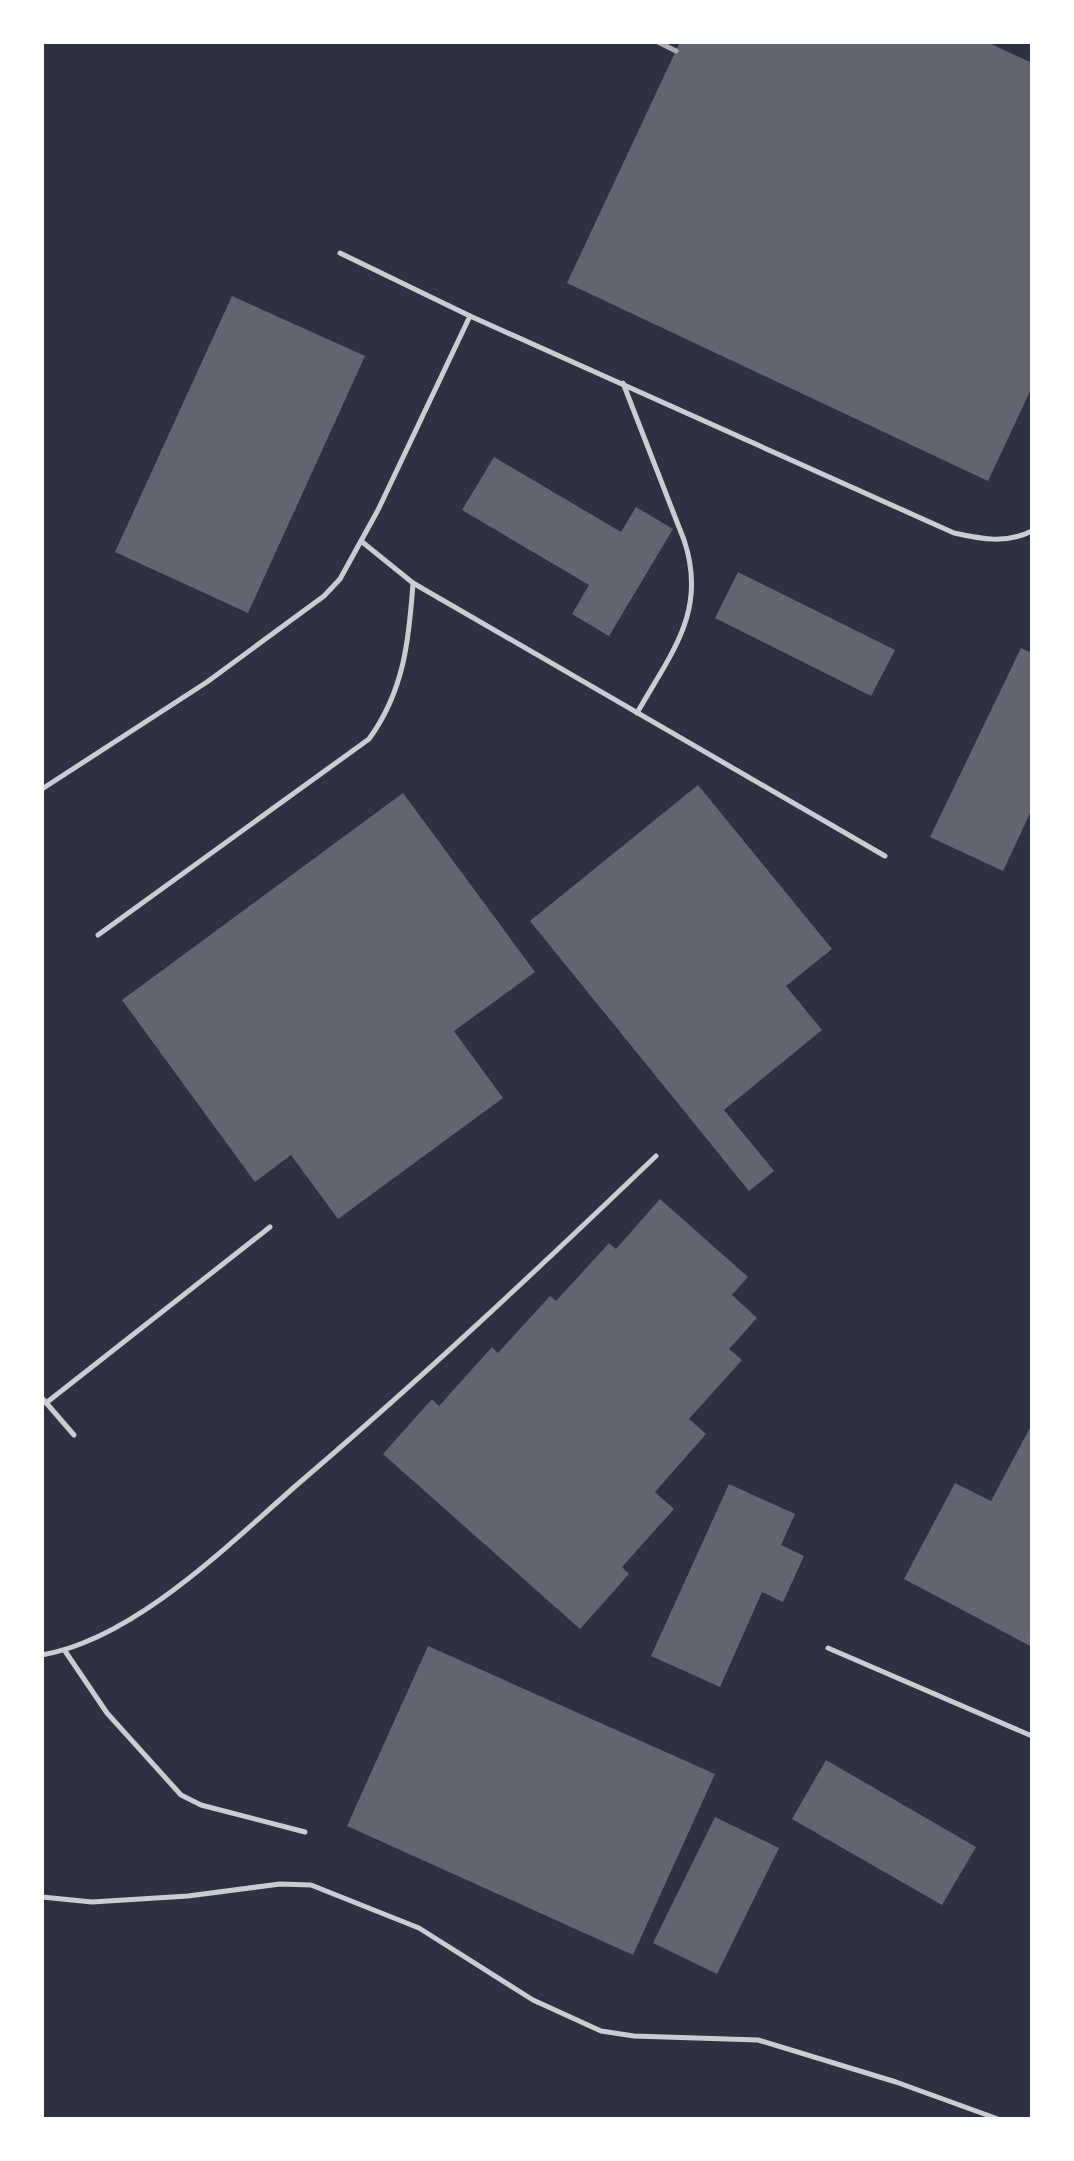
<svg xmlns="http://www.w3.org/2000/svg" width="1074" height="2161" font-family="'IBM Plex Sans',sans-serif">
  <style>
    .building { fill: #626471 }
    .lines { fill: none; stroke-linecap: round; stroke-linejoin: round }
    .service { stroke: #caccd0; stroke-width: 5 }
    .rail { stroke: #abadb3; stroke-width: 5 }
  </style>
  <rect width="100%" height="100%" fill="#2d3142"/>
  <g class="building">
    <polygon points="680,42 987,42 1032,63 1032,387 988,481 567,283"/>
    <polygon points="232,296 365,356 248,613 115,552"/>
    <polygon points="494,457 621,532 636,507 673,529 609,636 572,614 589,585 462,510"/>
    <polygon points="738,572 895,650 871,696 715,618"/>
    <polygon points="1021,648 1032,653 1032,809 1003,871 930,837"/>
    <polygon points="698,785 832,949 786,986 822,1030 724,1110 774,1171 749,1191 530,921"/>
    <polygon points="403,793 535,972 454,1031 503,1098 338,1219 291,1155 255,1182 122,1000"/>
    <polygon points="660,1199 748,1277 732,1295 757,1318 729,1349 742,1360 689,1419 706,1434 655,1492 674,1509 622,1567 629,1574 580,1629 383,1454 432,1399 439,1406 492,1347 498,1353 550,1296 556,1301 609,1243 616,1249"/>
    <polygon points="1032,1424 1032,1647 904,1579 955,1483 991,1501"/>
    <polygon points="729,1484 795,1514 781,1545 804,1556 783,1602 762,1592 720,1687 651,1656"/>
    <polygon points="428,1646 715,1774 633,1955 347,1826"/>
    <polygon points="826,1760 976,1847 942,1905 792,1819"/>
    <polygon points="715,1817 779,1848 717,1974 653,1943"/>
  </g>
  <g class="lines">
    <g class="service">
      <polyline points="340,253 470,316"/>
      <path d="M623,383l61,157c24,71 -13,113 -47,173"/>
      <polyline points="361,541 413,583 885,856"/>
      <path d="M42,789l165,-107 117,-86 16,-17 38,-69 92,-194 484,217c27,6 52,11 78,-2"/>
      <path d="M98,935l271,-196c35,-48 40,-99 44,-156"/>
      <polyline points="42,1398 74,1435"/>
      <polyline points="46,1403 270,1227"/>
      <polyline points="828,1648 1032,1736"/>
      <polyline points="65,1651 107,1713 181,1795 201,1805 305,1832"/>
      <path d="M42,1655c93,-16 187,-111 257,-172 123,-105 240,-215 357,-327"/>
      <polyline points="42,1897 92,1902 188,1896 280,1884 311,1885 419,1928 533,2000 601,2031 634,2036 758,2040 896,2082 998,2119"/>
    </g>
    <polyline class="rail" points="658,42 676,51"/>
  </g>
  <rect width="1074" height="2161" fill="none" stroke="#ffffff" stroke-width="88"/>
</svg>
